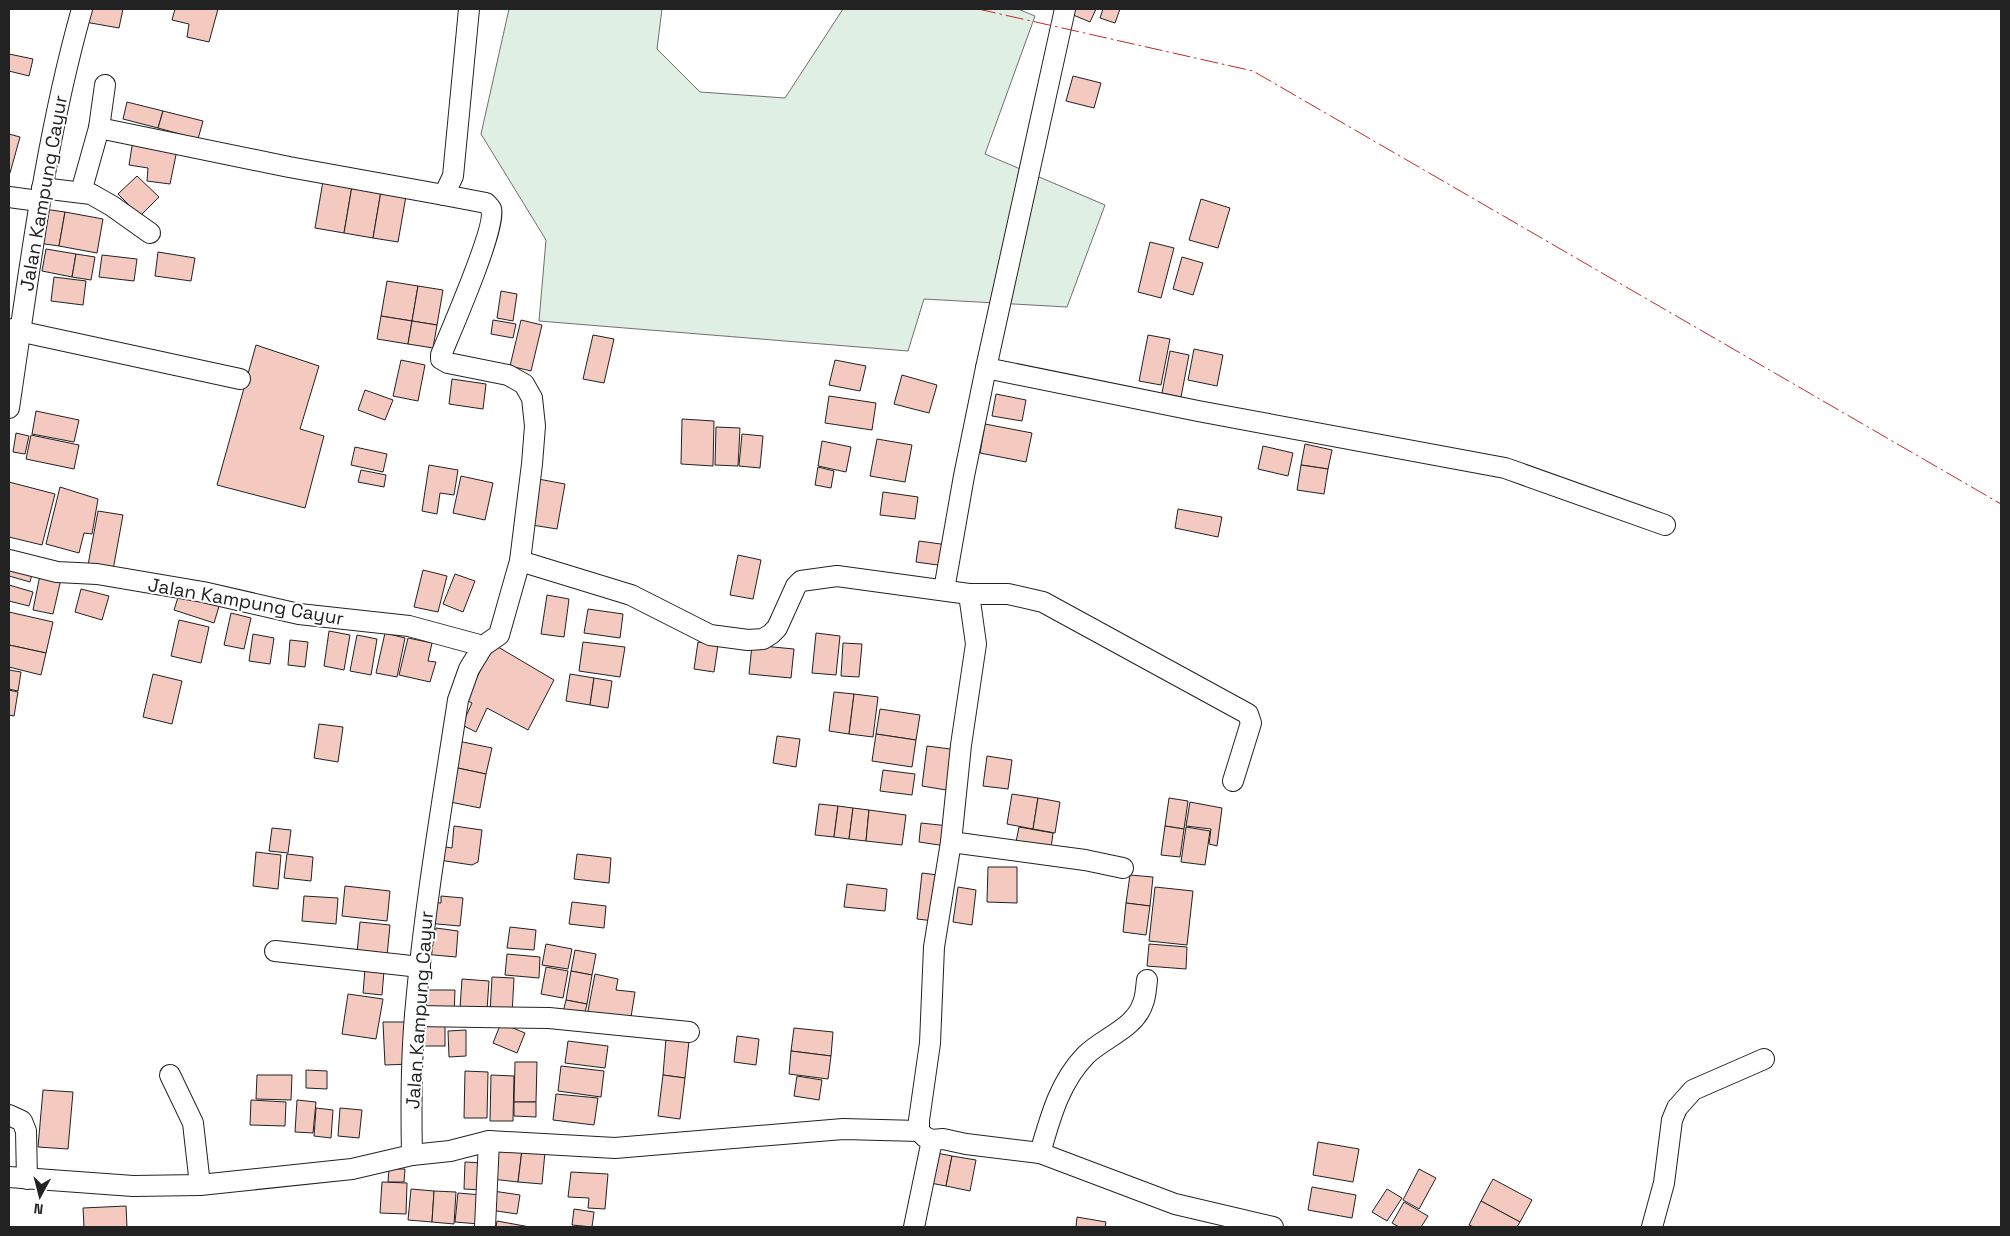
<svg xmlns="http://www.w3.org/2000/svg" width="2010" height="1236" font-family="'Space Grotesk',sans-serif">
  <style>
    .green { fill: #e0efe3; stroke: #6f6f6f }
    .building { fill: #f3c9c0; stroke: #222 }
    .lines { fill: none; stroke-linecap: round; stroke-linejoin: round }
    .minor-casing { stroke: #222; stroke-width: 22 }
    .minor { stroke: #fff; stroke-width: 20 }
    .power { stroke: #c62828; stroke-width: 1; stroke-dasharray: 18 4 2.5 4; stroke-linecap: butt }
    .labels { text-anchor: middle; stroke-width: 4; stroke-linejoin: round; paint-order: stroke }
    .street-label { font-size: 19px; fill: #222; stroke: #fff }
  </style>
  <rect width="100%" height="100%" fill="#fff"/>
  <polygon class="green" points="509,9 662,9 657,49 700,92 785,98 843,9 1018,9 1035,16 985,154 1105,205 1067,307 924,299 908,351 539,321 546,240 481,134"/>
  <g class="building">
    <polygon points="87,9 123,9 119,28 85,22"/>
    <polygon points="175,9 218,9 209,42 187,37 189,24 172,20"/>
    <polygon points="1067,9 1096,9 1090,22 1066,12"/>
    <polygon points="1103,9 1120,9 1115,23 1100,18"/>
    <polygon points="9,54 33,59 29,76 9,71"/>
    <polygon points="1073,76 1101,83 1094,108 1066,101"/>
    <polygon points="127,102 163,111 158,128 123,119"/>
    <polygon points="163,111 203,121 198,139 158,128"/>
    <polygon points="9,134 20,137 10,173 9,172"/>
    <polygon points="133,140 177,150 170,184 147,181 148,168 129,165"/>
    <polygon points="137,176 159,197 140,216 118,194"/>
    <polygon points="323,181 352,186 344,233 315,228"/>
    <polygon points="352,186 381,191 373,238 344,233"/>
    <polygon points="381,191 406,196 398,242 373,238"/>
    <polygon points="1201,199 1230,208 1218,248 1189,240"/>
    <polygon points="44,209 65,212 59,246 38,243"/>
    <polygon points="65,212 103,219 97,253 59,246"/>
    <polygon points="1150,242 1174,248 1161,298 1138,292"/>
    <polygon points="46,249 76,254 72,277 42,271"/>
    <polygon points="158,252 195,258 191,281 155,276"/>
    <polygon points="76,254 95,257 91,280 72,277"/>
    <polygon points="102,255 137,259 134,281 99,277"/>
    <polygon points="1182,257 1203,263 1193,295 1173,289"/>
    <polygon points="54,277 86,281 83,305 51,301"/>
    <polygon points="387,281 418,286 412,321 381,316"/>
    <polygon points="418,286 443,290 437,325 412,321"/>
    <polygon points="501,291 517,294 513,321 497,318"/>
    <polygon points="381,316 412,321 408,344 377,339"/>
    <polygon points="493,320 516,324 513,338 491,334"/>
    <polygon points="521,320 542,325 531,371 510,366"/>
    <polygon points="412,321 437,325 433,348 408,344"/>
    <polygon points="593,335 614,339 604,383 583,379"/>
    <polygon points="1148,335 1170,339 1161,385 1139,381"/>
    <polygon points="256,345 319,366 300,429 324,436 305,508 217,485"/>
    <polygon points="1194,349 1223,355 1217,386 1188,380"/>
    <polygon points="1170,351 1189,355 1181,397 1162,393"/>
    <polygon points="401,360 425,365 418,401 393,396"/>
    <polygon points="835,360 866,366 860,391 829,385"/>
    <polygon points="902,375 937,385 929,413 894,404"/>
    <polygon points="452,379 486,384 483,409 449,404"/>
    <polygon points="365,390 393,400 385,420 358,410"/>
    <polygon points="996,394 1026,400 1022,421 992,416"/>
    <polygon points="829,396 876,403 872,430 825,423"/>
    <polygon points="36,411 79,420 74,442 32,434"/>
    <polygon points="682,419 714,421 713,466 681,464"/>
    <polygon points="985,424 1032,433 1026,462 980,453"/>
    <polygon points="716,427 740,428 738,466 715,465"/>
    <polygon points="16,433 29,436 25,454 13,452"/>
    <polygon points="742,434 763,436 760,468 739,466"/>
    <polygon points="31,435 79,445 74,469 26,459"/>
    <polygon points="877,439 912,445 905,482 870,476"/>
    <polygon points="822,441 851,447 846,472 818,466"/>
    <polygon points="1305,444 1332,450 1328,469 1301,465"/>
    <polygon points="1263,446 1293,453 1288,476 1258,469"/>
    <polygon points="355,447 387,454 383,472 351,465"/>
    <polygon points="429,465 458,470 454,495 440,493 437,514 422,511"/>
    <polygon points="1301,465 1328,469 1324,494 1297,490"/>
    <polygon points="818,467 834,471 831,488 815,485"/>
    <polygon points="361,470 386,475 384,487 358,482"/>
    <polygon points="461,476 493,483 485,520 453,513"/>
    <polygon points="533,478 565,484 557,529 532,525"/>
    <polygon points="9,482 55,494 42,545 9,537"/>
    <polygon points="60,487 98,499 92,534 84,533 79,553 46,544"/>
    <polygon points="883,492 918,497 915,519 880,515"/>
    <polygon points="1178,509 1222,517 1218,537 1175,528"/>
    <polygon points="98,511 123,515 113,570 88,565"/>
    <polygon points="919,541 948,545 945,566 916,562"/>
    <polygon points="738,555 761,560 753,599 730,595"/>
    <polygon points="9,563 33,570 30,582 9,576"/>
    <polygon points="423,570 447,576 438,612 414,607"/>
    <polygon points="455,574 475,581 463,612 443,604"/>
    <polygon points="40,575 61,579 53,614 33,610"/>
    <polygon points="9,585 33,592 29,606 9,601"/>
    <polygon points="81,589 109,596 102,620 75,612"/>
    <polygon points="180,591 220,603 214,623 174,610"/>
    <polygon points="547,595 569,599 564,637 541,634"/>
    <polygon points="588,609 623,614 620,638 584,633"/>
    <polygon points="9,612 53,622 46,653 9,645"/>
    <polygon points="231,613 251,618 244,649 224,645"/>
    <polygon points="179,620 209,627 201,663 171,656"/>
    <polygon points="329,631 350,635 344,670 324,666"/>
    <polygon points="385,633 405,638 397,677 376,673"/>
    <polygon points="816,633 840,636 836,675 812,673"/>
    <polygon points="253,634 274,638 270,664 249,661"/>
    <polygon points="357,635 377,639 371,675 350,671"/>
    <polygon points="408,638 432,643 428,661 436,662 430,682 399,675"/>
    <polygon points="290,640 308,642 305,667 288,665"/>
    <polygon points="583,642 625,647 620,677 579,671"/>
    <polygon points="698,642 718,645 714,672 694,669"/>
    <polygon points="843,643 862,644 859,677 841,676"/>
    <polygon points="493,644 554,680 528,730 487,708 476,732 462,725 472,703 466,700"/>
    <polygon points="9,645 46,653 41,675 9,667"/>
    <polygon points="752,645 794,649 791,678 749,674"/>
    <polygon points="9,670 21,672 18,691 9,689"/>
    <polygon points="153,674 182,681 172,724 143,717"/>
    <polygon points="570,674 594,678 590,705 566,701"/>
    <polygon points="594,678 612,681 608,708 590,705"/>
    <polygon points="9,690 18,692 14,716 9,715"/>
    <polygon points="834,692 854,694 849,734 829,731"/>
    <polygon points="854,694 878,697 873,737 849,734"/>
    <polygon points="880,709 920,715 916,740 876,734"/>
    <polygon points="319,724 343,727 338,762 314,758"/>
    <polygon points="876,734 916,740 912,767 872,761"/>
    <polygon points="777,736 800,739 796,767 773,763"/>
    <polygon points="458,741 492,748 486,774 453,767"/>
    <polygon points="927,746 958,750 952,791 922,786"/>
    <polygon points="987,756 1012,760 1008,789 983,786"/>
    <polygon points="453,767 486,774 480,808 445,801"/>
    <polygon points="883,770 915,774 912,795 880,791"/>
    <polygon points="1012,794 1038,798 1033,829 1007,824"/>
    <polygon points="1038,798 1060,802 1055,833 1033,829"/>
    <polygon points="1169,798 1188,801 1184,829 1165,826"/>
    <polygon points="1190,802 1222,808 1217,846 1209,844 1211,829 1186,826"/>
    <polygon points="819,804 838,806 834,837 815,835"/>
    <polygon points="838,806 853,808 849,839 834,837"/>
    <polygon points="853,808 869,810 866,841 849,839"/>
    <polygon points="869,810 906,815 902,845 866,841"/>
    <polygon points="921,823 949,826 946,846 919,842"/>
    <polygon points="454,826 482,830 478,862 472,865 439,860 440,846 452,848"/>
    <polygon points="1165,826 1184,829 1180,857 1161,855"/>
    <polygon points="1019,827 1053,833 1051,848 1016,842"/>
    <polygon points="1186,827 1210,831 1205,865 1181,862"/>
    <polygon points="272,828 291,830 288,853 269,851"/>
    <polygon points="256,852 281,855 278,889 253,886"/>
    <polygon points="287,854 313,857 311,881 284,878"/>
    <polygon points="577,854 611,858 609,883 574,879"/>
    <polygon points="988,867 1017,867 1017,903 987,902"/>
    <polygon points="922,873 938,875 934,921 917,919"/>
    <polygon points="1130,875 1153,877 1150,906 1126,903"/>
    <polygon points="847,884 887,889 885,911 844,907"/>
    <polygon points="345,886 390,891 387,921 342,916"/>
    <polygon points="958,887 976,890 972,925 953,922"/>
    <polygon points="1155,887 1193,891 1187,945 1149,941"/>
    <polygon points="304,896 338,898 336,924 302,921"/>
    <polygon points="441,896 463,898 460,926 426,923 428,902 441,903"/>
    <polygon points="572,902 606,906 604,928 569,924"/>
    <polygon points="1126,903 1150,906 1146,935 1123,932"/>
    <polygon points="360,922 390,925 387,956 357,953"/>
    <polygon points="510,927 536,930 534,950 507,948"/>
    <polygon points="436,928 458,931 456,957 423,954 425,935 435,935"/>
    <polygon points="546,944 572,949 568,969 542,965"/>
    <polygon points="1149,944 1187,947 1186,969 1147,966"/>
    <polygon points="575,950 596,954 592,975 571,971"/>
    <polygon points="507,954 540,957 539,978 505,975"/>
    <polygon points="546,967 568,971 563,998 541,994"/>
    <polygon points="365,969 384,971 382,995 363,993"/>
    <polygon points="571,971 592,975 587,1004 566,1000"/>
    <polygon points="595,974 618,979 616,990 635,992 631,1017 587,1016"/>
    <polygon points="492,977 514,978 512,1015 490,1013"/>
    <polygon points="462,979 489,981 487,1010 460,1008"/>
    <polygon points="419,990 455,990 454,1014 419,1014"/>
    <polygon points="348,994 383,999 376,1039 342,1034"/>
    <polygon points="566,1000 587,1004 584,1016 563,1012"/>
    <polygon points="383,1022 409,1022 411,1064 385,1065"/>
    <polygon points="501,1023 525,1033 517,1053 493,1043"/>
    <rect x="420" y="1025" width="25" height="21"/>
    <polygon points="794,1028 833,1032 831,1056 791,1051"/>
    <polygon points="466,1030 466,1056 449,1057 448,1031"/>
    <polygon points="737,1036 759,1039 756,1065 734,1062"/>
    <polygon points="666,1038 689,1041 685,1078 663,1075"/>
    <polygon points="568,1041 608,1046 605,1068 565,1063"/>
    <polygon points="791,1051 831,1056 828,1079 789,1074"/>
    <polygon points="515,1062 537,1062 536,1102 514,1102"/>
    <polygon points="561,1066 604,1071 601,1097 558,1091"/>
    <polygon points="306,1070 327,1071 327,1089 306,1088"/>
    <polygon points="465,1071 488,1072 487,1118 464,1118"/>
    <polygon points="257,1075 292,1075 291,1100 256,1099"/>
    <polygon points="491,1075 514,1076 513,1121 490,1121"/>
    <polygon points="663,1075 685,1078 680,1119 658,1116"/>
    <polygon points="797,1076 822,1080 819,1100 794,1096"/>
    <polygon points="43,1090 73,1092 68,1149 38,1147"/>
    <polygon points="556,1094 598,1098 594,1125 553,1120"/>
    <polygon points="251,1100 286,1102 285,1126 250,1125"/>
    <polygon points="297,1100 316,1102 313,1133 295,1132"/>
    <polygon points="514,1102 536,1102 536,1117 514,1116"/>
    <polygon points="316,1108 333,1110 331,1138 314,1136"/>
    <polygon points="340,1108 362,1110 359,1138 338,1136"/>
    <polygon points="1318,1142 1359,1149 1353,1182 1313,1175"/>
    <polygon points="495,1147 522,1150 518,1182 492,1179"/>
    <polygon points="522,1150 545,1152 542,1184 518,1182"/>
    <polygon points="931,1152 952,1156 946,1186 925,1182"/>
    <polygon points="952,1156 976,1160 970,1191 946,1186"/>
    <polygon points="465,1162 484,1163 482,1190 464,1189"/>
    <polygon points="389,1169 405,1169 404,1182 388,1182"/>
    <polygon points="1419,1169 1436,1178 1419,1209 1403,1200"/>
    <polygon points="571,1172 608,1174 605,1209 588,1208 589,1198 568,1197"/>
    <polygon points="1493,1179 1532,1200 1520,1222 1481,1201"/>
    <polygon points="382,1182 407,1183 406,1214 380,1213"/>
    <polygon points="1312,1187 1356,1195 1352,1218 1308,1210"/>
    <polygon points="411,1189 434,1191 432,1222 408,1220"/>
    <polygon points="1387,1189 1402,1198 1387,1221 1372,1212"/>
    <polygon points="434,1191 456,1192 454,1224 432,1222"/>
    <polygon points="493,1191 520,1195 517,1214 490,1210"/>
    <polygon points="458,1193 482,1195 479,1224 455,1222"/>
    <polygon points="1481,1201 1520,1222 1517,1227 1474,1227 1469,1225"/>
    <polygon points="1404,1202 1428,1216 1421,1227 1399,1227 1392,1223"/>
    <polygon points="126,1206 127,1227 84,1227 83,1208"/>
    <polygon points="574,1209 594,1212 592,1227 572,1225"/>
    <polygon points="1077,1217 1106,1222 1105,1227 1076,1227"/>
    <polygon points="497,1221 530,1227 496,1227"/>
  </g>
  <g class="lines">
    <g class="minor-casing">
      <g id="minor">
        <path d="M469,9l-16,167 -9,19 42,8c2,2 4,4 5,6 6,17 -41,124 -50,146v4l7,4 60,12 16,9 8,14 3,28 -3,38 -12,97 -21,74 -16,11"/>
        <polyline points="99,128 289,167 444,195"/>
        <polyline points="42,188 91,194 112,206 150,233"/>
        <polyline points="81,192 99,128 105,85"/>
        <polyline points="9,197 39,201"/>
        <polyline points="9,329 240,379"/>
        <polyline points="986,368 1198,411 1505,468 1665,525"/>
        <path d="M9,408c20,-134 36,-268 73,-399"/>
        <path d="M9,560l48,12 40,2 106,18 96,22 110,12 74,20 -14,23 -11,31c-16,105 -34,209 -43,315 -4,46 -4,93 -3,140"/>
        <polyline points="520,561 631,595 710,635 748,640 763,639 771,634 777,628 796,586 801,581 837,576 969,594 976,644 961,745 951,842 934,947 930,1043 919,1120 919,1131 925,1137 932,1140"/>
        <polyline points="944,590 964,476 986,368 1065,9"/>
        <polyline points="969,594 1008,594 1043,602 1248,714 1251,723 1233,781"/>
        <polyline points="951,842 1085,860 1123,868"/>
        <polyline points="275,951 420,967"/>
        <polyline points="415,1016 549,1018 689,1032"/>
        <polyline points="170,1075 193,1123 200,1185"/>
        <polyline points="9,1115 22,1121 26,1131 27,1179"/>
        <polyline points="489,1141 615,1148 843,1129 919,1131"/>
        <polyline points="1040,1153 1175,1204 1273,1227"/>
        <polyline points="9,1177 133,1186 200,1185 352,1169 412,1155 450,1151 489,1141 485,1227"/>
        <path d="M914,1227l18,-87 11,-1 23,5 74,9c10,-34 19,-70 45,-97 17,-18 50,-27 58,-53 3,-7 3,-16 4,-23"/>
        <polyline points="1652,1227 1664,1183 1672,1120 1677,1108 1693,1090 1764,1059"/>
      </g>
    </g>
    <use href="#minor" class="minor"/>
    <polyline class="power" points="978,9 1253,71 2001,504"/>
  </g>
  <g class="labels">
    <g class="street-label">
      <text transform="translate(43 193) rotate(-80)" y="7">Jalan Kampung Cayur</text>
      <text transform="translate(246 601) rotate(10)" y="7">Jalan Kampung Cayur</text>
      <text transform="translate(419 1010) rotate(-86)" y="7">Jalan Kampung Cayur</text>
    </g>
  </g>
  <rect width="2010" height="1236" fill="none" stroke="#222222" stroke-width="20"/>
  <g transform="translate(40 1196) rotate(187)" stroke="#ffffff" stroke-width="4" paint-order="stroke">
  <path d="M0-4L9 19L0 12L-9 19Z" fill="#222222"/>
  <text y="-8" font-size="14" font-weight="bold" text-anchor="middle" fill="#222222">N</text>
  </g>
</svg>
